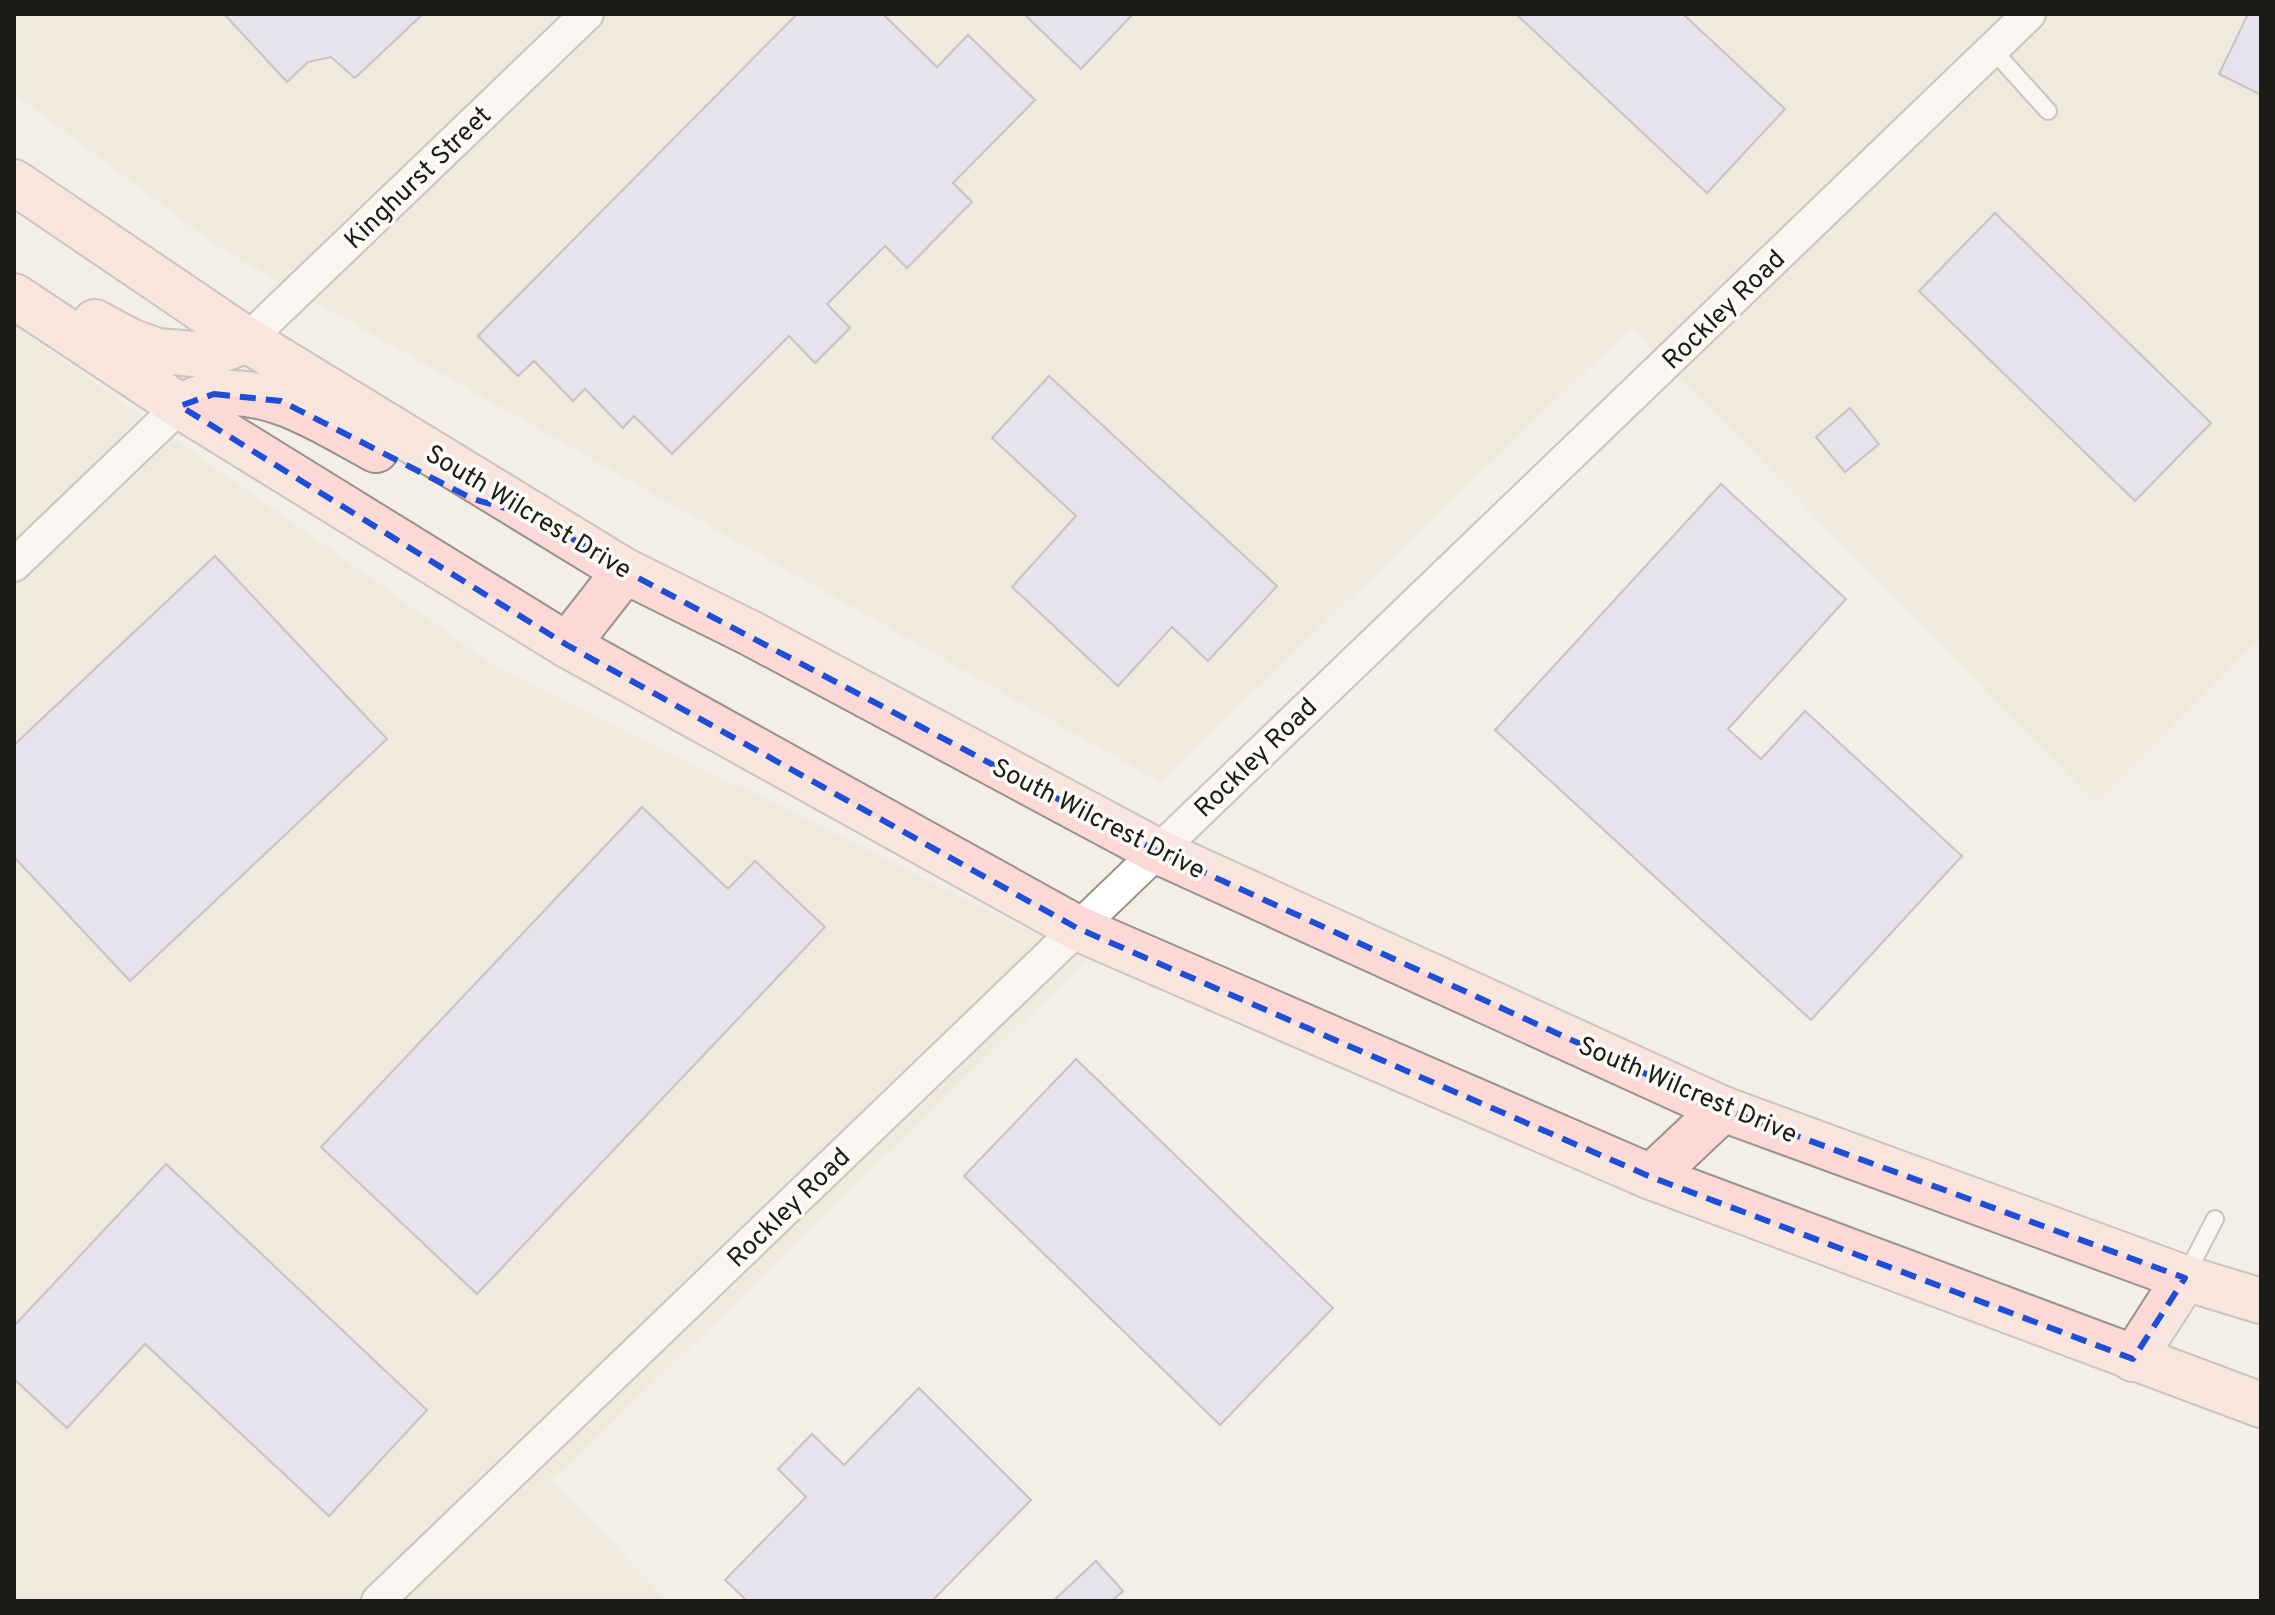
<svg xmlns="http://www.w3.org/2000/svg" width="2275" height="1615" font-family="Overpass,sans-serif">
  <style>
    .built { fill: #ebe3d3 }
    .building { fill: #d7d4f7; stroke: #8f8e97; stroke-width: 2 }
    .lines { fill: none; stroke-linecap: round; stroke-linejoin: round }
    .lane-casing { stroke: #97938a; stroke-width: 20 }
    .street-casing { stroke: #97938a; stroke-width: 36 }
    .secondary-casing { stroke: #97938a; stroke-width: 48 }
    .lane { stroke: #fff; stroke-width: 16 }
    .street { stroke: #fff; stroke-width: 32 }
    .secondary { stroke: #fcd9d6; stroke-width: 44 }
    .marked { fill: none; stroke: #1d4ed8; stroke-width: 6; stroke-dasharray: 16 10; stroke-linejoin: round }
    .labels { text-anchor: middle; stroke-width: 7; stroke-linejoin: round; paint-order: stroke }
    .street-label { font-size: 26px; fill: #1c1b18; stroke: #fffdf9 }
  </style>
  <rect width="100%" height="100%" fill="#f4efe6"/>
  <g class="built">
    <polygon points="14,14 2261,14 2261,638 2096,804 1631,327 1160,782 212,243 14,94"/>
    <polygon points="14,325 492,664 1087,959 552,1481 668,1601 14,1601"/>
  </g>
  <g class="building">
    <polygon points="224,14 423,14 355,78 331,57 308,62 287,82"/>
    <polygon points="797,14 883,14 937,67 968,35 1035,100 953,183 972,202 907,268 885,246 827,304 850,328 815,363 789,336 672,454 634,416 623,428 585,389 573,401 534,361 518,376 478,336"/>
    <polygon points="1024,14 1133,14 1081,69"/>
    <polygon points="1516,14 1683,14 1785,109 1707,193"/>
    <polygon points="2248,14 2261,14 2261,95 2219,74"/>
    <polygon points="1995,213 2211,423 2135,501 1919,291"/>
    <polygon points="1049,376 1277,586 1208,661 1172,627 1118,686 1012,587 1076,516 992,438"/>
    <polygon points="1850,408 1879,444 1845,472 1816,437"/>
    <polygon points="1721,484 1846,599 1728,729 1761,759 1805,711 1962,856 1811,1020 1495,730"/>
    <polygon points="215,556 387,739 130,981 14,857 14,745"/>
    <polygon points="642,807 728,889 755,861 825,927 477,1294 321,1147"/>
    <polygon points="1076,1059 1333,1308 1220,1425 964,1176"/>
    <polygon points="166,1164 427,1410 329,1516 145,1344 67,1428 14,1379 14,1326"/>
    <polygon points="919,1388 1031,1500 932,1601 747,1601 725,1580 806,1497 778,1469 812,1434 844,1465"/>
    <polygon points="1096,1561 1123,1591 1112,1601 1053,1601"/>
  </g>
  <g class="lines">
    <g class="lane-casing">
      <g id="lane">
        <polyline points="1992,49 2048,111"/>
        <polyline points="2186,1275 2215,1219"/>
      </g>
    </g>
    <g class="street-casing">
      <g id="street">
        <polyline points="247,340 587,14"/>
        <polyline points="14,565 180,406"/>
        <polyline points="378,1601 2029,14"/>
      </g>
    </g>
    <g class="secondary-casing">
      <g id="secondary">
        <polyline points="14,182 247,340 625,571 752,634 1157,851 1723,1109 2185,1278 2261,1301"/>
        <polyline points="14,296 180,406 567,645 1077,928 1651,1177 2261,1405"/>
        <polyline points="95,322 130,341 157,351 208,355 247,340"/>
        <path d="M180,406c11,-4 23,-11 35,-12 58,-8 112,30 161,56"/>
        <polyline points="567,645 625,571"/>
        <polyline points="1651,1177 1723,1109"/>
        <polyline points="2133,1359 2185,1278"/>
      </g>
    </g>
    <use href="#lane" class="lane"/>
    <use href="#street" class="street"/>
    <use href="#secondary" class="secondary"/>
  </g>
  <path d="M0 0H2275V1615H0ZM214,394l67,7 192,98 64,18 88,54 532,280 566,258 462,169 -52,81 -482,-182 -574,-249 -510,-283 -387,-239z" fill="#f4efe6" fill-opacity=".55" fill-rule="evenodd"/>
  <path class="marked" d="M214,394l67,7 192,98 64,18 88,54 532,280 566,258 462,169 -52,81 -482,-182 -574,-249 -510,-283 -387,-239z"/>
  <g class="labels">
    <g class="street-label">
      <text transform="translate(417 177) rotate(-44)" y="9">Kinghurst Street</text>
      <text transform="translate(1723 309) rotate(-44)" y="9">Rockley Road</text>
      <text transform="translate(529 511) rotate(31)" y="9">South Wilcrest Drive</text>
      <text transform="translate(1255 757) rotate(-44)" y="9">Rockley Road</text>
      <text transform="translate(1099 818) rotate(27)" y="9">South Wilcrest Drive</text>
      <text transform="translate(1688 1089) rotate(23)" y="9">South Wilcrest Drive</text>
      <text transform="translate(788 1207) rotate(-44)" y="9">Rockley Road</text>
    </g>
  </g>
  <rect width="2275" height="1615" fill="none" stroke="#1c1b18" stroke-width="32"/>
</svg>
